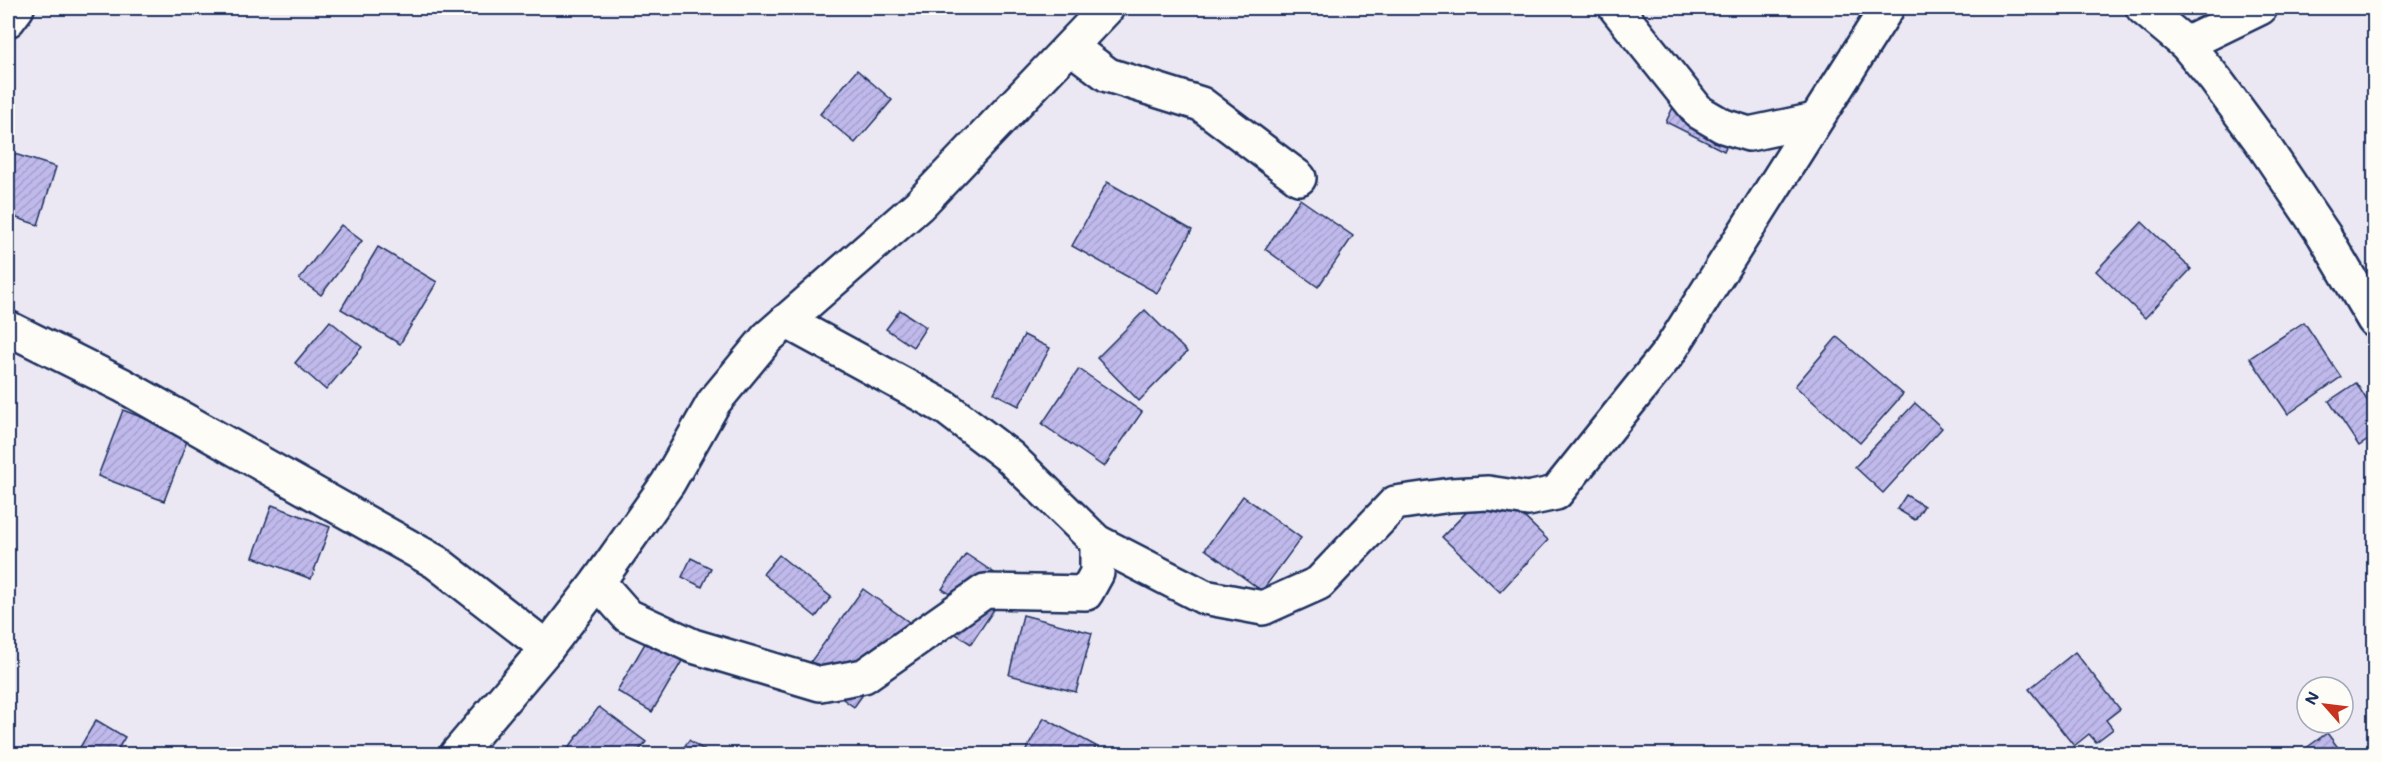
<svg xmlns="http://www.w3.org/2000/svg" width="2382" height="762" font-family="Mali,sans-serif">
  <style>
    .building { fill: url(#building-hatch); stroke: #1b2f5e; stroke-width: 1.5 }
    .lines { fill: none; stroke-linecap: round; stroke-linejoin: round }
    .street-casing { stroke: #1b2f5e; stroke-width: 38 }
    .street { stroke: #fdfcf7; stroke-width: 33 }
  </style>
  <defs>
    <pattern id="building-hatch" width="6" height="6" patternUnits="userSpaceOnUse" patternTransform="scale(1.5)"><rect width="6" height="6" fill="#c0b9eb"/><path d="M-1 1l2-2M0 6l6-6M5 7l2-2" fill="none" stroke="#a49fcc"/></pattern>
  </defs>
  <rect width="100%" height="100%" fill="#ebe8f3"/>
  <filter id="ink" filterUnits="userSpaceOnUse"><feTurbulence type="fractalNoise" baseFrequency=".0167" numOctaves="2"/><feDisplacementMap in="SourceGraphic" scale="12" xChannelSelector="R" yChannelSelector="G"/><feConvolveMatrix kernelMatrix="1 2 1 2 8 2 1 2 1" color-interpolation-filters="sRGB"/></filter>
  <g filter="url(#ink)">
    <g class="building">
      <polygon points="857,70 892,100 855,143 820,114"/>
      <polygon points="1678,97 1736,125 1724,151 1666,122"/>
      <polygon points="8,152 56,167 38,225 8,215"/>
      <polygon points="1107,182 1192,230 1157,293 1072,246"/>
      <polygon points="1300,199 1353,236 1318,287 1265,249"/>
      <polygon points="2142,222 2191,269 2145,318 2096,271"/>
      <polygon points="341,225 362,241 321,295 299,279"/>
      <polygon points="378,247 437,282 400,344 341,309"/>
      <polygon points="900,310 926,327 913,347 886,329"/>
      <polygon points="1145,310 1187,352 1139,401 1097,358"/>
      <polygon points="330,321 362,347 326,390 295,363"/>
      <polygon points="2304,322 2341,377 2288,414 2250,358"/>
      <polygon points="1024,335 1050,348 1019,406 994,393"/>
      <polygon points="1837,337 1903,394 1860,443 1795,386"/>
      <polygon points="1079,369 1142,412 1104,467 1042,424"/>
      <polygon points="2356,383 2374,411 2374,436 2359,446 2329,401"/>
      <polygon points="1915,403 1942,428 1883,493 1855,467"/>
      <polygon points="123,410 189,436 164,501 98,476"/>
      <polygon points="1492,486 1548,540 1500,592 1442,537"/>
      <polygon points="1906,495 1924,506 1915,520 1897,509"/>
      <polygon points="1243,496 1301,538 1262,591 1205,549"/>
      <polygon points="272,505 330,527 311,579 253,557"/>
      <polygon points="966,554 1011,584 971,644 933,619 950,594 942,589"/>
      <polygon points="779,555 831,597 816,617 763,574"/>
      <polygon points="691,558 711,568 702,587 682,577"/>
      <polygon points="863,589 913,625 854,707 804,671"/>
      <polygon points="1023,615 1092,633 1076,692 1009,675"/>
      <polygon points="647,640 682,661 652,712 617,691"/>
      <polygon points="2075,652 2120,709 2106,720 2113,729 2096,742 2089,734 2074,746 2029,689"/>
      <polygon points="599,707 646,742 636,754 564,754"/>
      <polygon points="1044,718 1096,746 1092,754 1024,754"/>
      <polygon points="96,720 125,737 115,754 76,754"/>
      <polygon points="2327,733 2343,754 2298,754"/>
      <polygon points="689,740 710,754 679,754"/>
    </g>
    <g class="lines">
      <g class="street-casing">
        <g id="street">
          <polyline points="1616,8 1699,112 1723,126 1749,134 1815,120"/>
          <polyline points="2143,8 2186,44 2215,79 2260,140 2324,235 2374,320"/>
          <polyline points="8,20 17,8"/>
          <polyline points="2186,44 2260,8"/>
          <polyline points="1071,47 1108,75 1201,104 1299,178"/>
          <polyline points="786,321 946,408 1010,457 1097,542 1204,597 1263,608 1319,583 1395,503 1451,495 1488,493 1528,499 1556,493 1669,352 1887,8"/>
          <polyline points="8,328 122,385 436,562 547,648"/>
          <polyline points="598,582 628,616 693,646 820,684 864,676 985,591 1086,593 1097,573 1097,542"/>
          <polyline points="457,754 547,648 598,582 668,483 714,402 767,338 919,205 1107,8"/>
        </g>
      </g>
      <use href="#street" class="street"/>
    </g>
  </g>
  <rect width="2382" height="762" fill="none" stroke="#fdfcf7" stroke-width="30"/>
  <rect x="15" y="15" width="2352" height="732" fill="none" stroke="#1b2f5e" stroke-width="2" filter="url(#ink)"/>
  <g transform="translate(2325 705) rotate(298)"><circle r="28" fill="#fdfcf7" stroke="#a3aaba" stroke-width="1.5"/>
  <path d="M0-4.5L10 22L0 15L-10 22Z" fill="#c8321e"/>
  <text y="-9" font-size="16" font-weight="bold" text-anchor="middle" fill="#1b2f5e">N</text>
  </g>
</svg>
